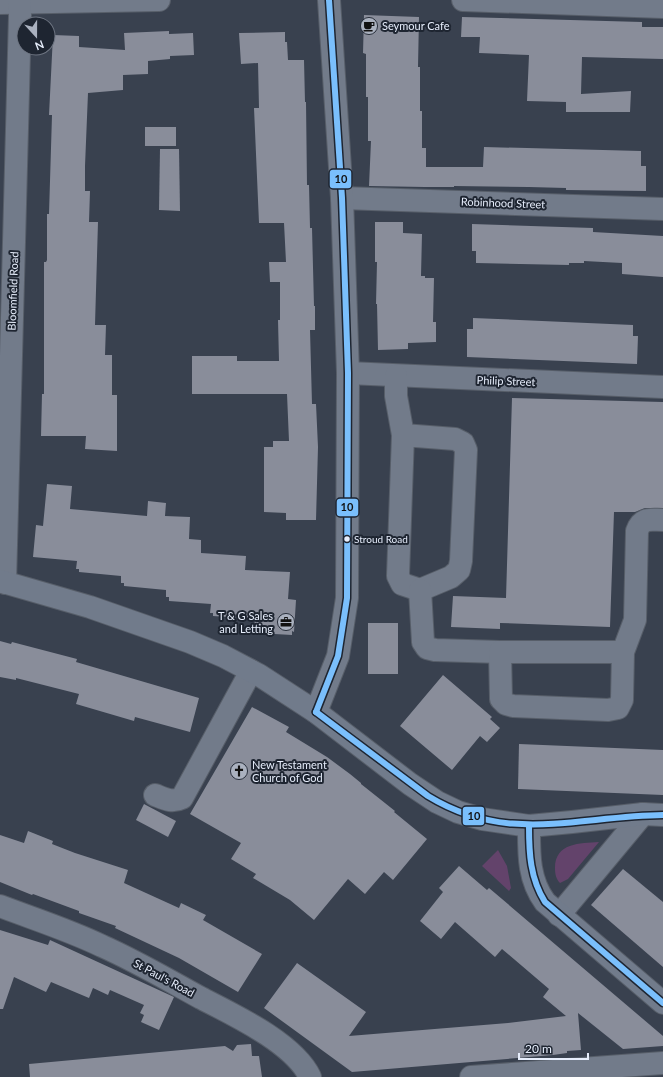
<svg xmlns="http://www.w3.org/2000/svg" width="663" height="1077" font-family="Lato,sans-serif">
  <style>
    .green { fill: #63436b }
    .building { fill: #898d9a }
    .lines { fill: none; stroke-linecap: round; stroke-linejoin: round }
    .minor-casing { stroke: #575e69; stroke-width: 24 }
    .major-casing { stroke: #575e69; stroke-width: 24 }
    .minor { stroke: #727b8a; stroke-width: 22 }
    .major { stroke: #717b8b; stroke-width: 22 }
    .bus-1-casing { stroke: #1e2531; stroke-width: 9 }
    .bus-1 { stroke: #7abffc; stroke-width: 6 }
    .bus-dot { fill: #e7eefc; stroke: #1e2531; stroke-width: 1.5 }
    .labels { text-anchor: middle; stroke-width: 4; stroke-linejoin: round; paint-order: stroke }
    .bus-label { font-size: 10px; fill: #e7eefc; stroke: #1e2531; text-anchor: start }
    .poi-label { font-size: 11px; fill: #e7eefc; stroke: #1e2531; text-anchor: start }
    .street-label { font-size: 11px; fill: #e7eefc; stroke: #1e2531 }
    .line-badge { stroke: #1e2531; stroke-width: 1.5 }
    .pale-badge-label { font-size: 11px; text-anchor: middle; font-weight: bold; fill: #111 }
  </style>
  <rect width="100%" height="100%" fill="#39414f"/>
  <g class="green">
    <path d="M599,842l-31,37 -8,4c-4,-4 -5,-9 -5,-15 0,-25 25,-25 44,-26z"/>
    <polygon points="498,850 507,866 511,888 509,891 482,866"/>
  </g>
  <g class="building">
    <polygon points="364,15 419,17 418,67 420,67 420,111 422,111 422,148 426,148 426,167 483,167 484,147 641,151 641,166 646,166 646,191 566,190 566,188 529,187 454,186 454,187 425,187 369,186 371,141 368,141 368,97 366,97 366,54 363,53"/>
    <polygon points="462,17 642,22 642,27 663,27 663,59 582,57 581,94 631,91 630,112 566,112 566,102 527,101 529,55 479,53 480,37 461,37"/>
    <polygon points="169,31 169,34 193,33 194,55 170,56 170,59 148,61 148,74 123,75 123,90 88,93 85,166 85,191 90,191 89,222 98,222 95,325 106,325 105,355 112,355 112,395 117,395 117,451 85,449 86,436 41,436 42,394 44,394 44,262 46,262 47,260 47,214 49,214 52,115 49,115 53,35 79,36 79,47 125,50 124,33"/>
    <polygon points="285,32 285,42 287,42 288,60 304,60 305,102 306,102 307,185 309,185 310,228 312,228 314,306 315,306 315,330 310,330 312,404 316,404 318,447 316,520 286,520 286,513 264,512 264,447 273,447 273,441 289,441 287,394 192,394 192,356 237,356 237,361 279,361 278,320 280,320 280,282 270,282 269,262 286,262 284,223 259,223 254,108 259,108 258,63 241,64 239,33"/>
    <rect x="145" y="127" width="31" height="19"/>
    <polygon points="160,149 179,149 180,211 159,210"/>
    <polygon points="375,222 403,222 403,233 422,234 421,276 425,276 425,278 434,278 433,322 436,322 436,342 408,343 408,349 378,350 377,304 376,304 377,262 375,262"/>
    <polygon points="472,224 593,228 593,232 663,236 663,277 622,274 622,263 584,261 584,263 569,263 569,265 476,263 476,251 472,251"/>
    <polygon points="473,318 633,325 633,336 638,336 637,364 467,357 467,329 473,329"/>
    <polygon points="512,398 663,402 663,508 645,508 635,512 614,512 610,627 500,623 500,629 451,627 453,596 506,598"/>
    <polygon points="47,484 72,486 70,509 147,516 148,501 166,503 165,516 190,517 189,539 201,540 201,553 246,556 245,570 290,572 288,599 296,600 294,632 292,631 292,635 257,633 257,630 254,629 255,619 213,616 213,613 210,613 211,604 169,601 169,597 166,597 166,590 124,586 124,583 121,583 121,576 79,572 79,569 76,569 77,561 33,557 36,525 43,526"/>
    <rect x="368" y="623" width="30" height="51"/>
    <polygon points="0,641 11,644 12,642 77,659 76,662 199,698 190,732 135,717 134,721 76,704 79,694 16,678 16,680 0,677"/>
    <polygon points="443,675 492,717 490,719 500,728 487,742 480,736 452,770 400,726"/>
    <polygon points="252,707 289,727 286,732 327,757 350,774 361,783 361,784 395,811 394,812 427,839 393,880 384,872 365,894 348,879 314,920 290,900 253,878 256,874 231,859 241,843 190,814"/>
    <polygon points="519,744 663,750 663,795 518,789"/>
    <polygon points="144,804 176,821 168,837 136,820"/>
    <polygon points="28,831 53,841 52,844 75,853 128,870 124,883 179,908 181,903 206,915 203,920 262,954 238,992 179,958 115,928 116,926 79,913 79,911 33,894 32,895 0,882 0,835 24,843"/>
    <polygon points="459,866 487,890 489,888 663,1036 663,1046 623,1049 578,1013 581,1050 567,1051 567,1053 553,1055 352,1072 264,1008 297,963 366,1012 349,1036 508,1023 566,1016 543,997 549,989 502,949 495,957 455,922 441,939 420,921 443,892 439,888"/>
    <polygon points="623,869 663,902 663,967 591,905"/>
    <polygon points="0,930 48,945 50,940 174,997 159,1030 141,1022 144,1015 140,1013 144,1005 110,990 108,995 93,988 89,998 51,982 46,992 14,977 3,1009 0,1009"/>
    <polygon points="251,1044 252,1056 259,1056 262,1077 30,1077 29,1064 225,1046 233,1051 237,1045"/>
  </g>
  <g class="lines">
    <g class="minor-casing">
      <g id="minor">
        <polyline points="463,0 663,7"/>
        <polyline points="0,3 159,0"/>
        <polyline points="342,198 663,209"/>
        <polyline points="348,373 663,387"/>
        <polyline points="396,376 396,396 403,435 398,576 402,584 420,590 451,577 459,570 461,561 466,450 463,443 455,439 403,435"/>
        <polyline points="5,583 20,15 19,0"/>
        <polyline points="420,590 423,642 427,648 435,650 500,652"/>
        <path d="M623,652h-123l1,47 5,5 7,2 95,4 10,-2 4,-8 1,-48 12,-32 2,-89c5,-14 13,-11 26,-11"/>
        <polyline points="316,712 338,656 347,598 348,373 342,198 329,0"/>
        <path d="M155,795c10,4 17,8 27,3l69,-127"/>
        <path d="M0,906c34,13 69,24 102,40 34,15 66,34 99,52 33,17 93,45 109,79"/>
        <polyline points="559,915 643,814"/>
        <polyline points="471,1077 663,1063"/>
      </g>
    </g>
    <g class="major-casing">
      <g id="major">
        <polyline points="0,581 90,607 190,642 223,656 259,675 316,712 410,784 437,802 458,812 482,819 529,826 572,822 643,814 663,815"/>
        <path d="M529,826c0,27 -1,53 16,76l118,101"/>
      </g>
    </g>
    <use href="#minor" class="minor"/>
    <use href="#major" class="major"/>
    <g class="bus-1-casing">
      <g id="bus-1">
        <polyline points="316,712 338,656 347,598 348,373 342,198 329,0"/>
        <path d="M316,712l112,84c80,49 149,20 235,19"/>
        <path d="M529,826c0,27 1,52 16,76l118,101"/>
      </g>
    </g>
    <use href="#bus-1" class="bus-1"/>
  </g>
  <defs>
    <g id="cafe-disc" transform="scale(0.9)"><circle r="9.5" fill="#aab1bf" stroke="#1e2531"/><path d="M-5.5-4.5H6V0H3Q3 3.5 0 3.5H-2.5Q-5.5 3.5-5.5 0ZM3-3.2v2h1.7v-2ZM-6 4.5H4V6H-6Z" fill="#111"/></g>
    <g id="office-disc" transform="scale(0.9)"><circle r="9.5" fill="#aab1bf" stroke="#1e2531"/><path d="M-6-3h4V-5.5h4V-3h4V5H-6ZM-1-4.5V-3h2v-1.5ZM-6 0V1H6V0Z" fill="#111"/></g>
    <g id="church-disc" transform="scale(0.9)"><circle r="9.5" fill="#aab1bf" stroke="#1e2531"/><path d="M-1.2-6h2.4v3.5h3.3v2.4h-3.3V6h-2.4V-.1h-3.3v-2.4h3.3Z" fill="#111"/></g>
  </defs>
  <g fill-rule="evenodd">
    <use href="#cafe-disc" x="369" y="26"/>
    <use href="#office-disc" x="286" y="622"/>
    <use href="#church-disc" x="239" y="771"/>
  </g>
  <circle class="bus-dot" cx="347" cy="539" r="3.5"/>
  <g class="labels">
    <g class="bus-label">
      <text x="354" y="543">Stroud Road</text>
    </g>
    <g class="poi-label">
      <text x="382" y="30">Seymour Cafe</text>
      <text x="273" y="620" text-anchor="end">T &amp; G Sales<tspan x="273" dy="13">and Letting</tspan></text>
      <text x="252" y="769">New Testament<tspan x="252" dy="13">Church of God</tspan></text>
    </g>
    <g class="street-label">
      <text transform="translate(503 203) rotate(2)" y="4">Robinhood Street</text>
      <text transform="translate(13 291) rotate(-88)" y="4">Bloomfield Road</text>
      <text transform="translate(506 381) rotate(2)" y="4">Philip Street</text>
      <text transform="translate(164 978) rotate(28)" y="4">St Paul's Road</text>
    </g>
  </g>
  <g class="line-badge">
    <rect x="329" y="169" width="23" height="20" rx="4" fill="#7abffc"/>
    <rect x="336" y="498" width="23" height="19" rx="4" fill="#7abffc"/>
    <rect x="462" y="806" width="23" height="20" rx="4" fill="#7abffc"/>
  </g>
  <g class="pale-badge-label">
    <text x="341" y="183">10</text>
    <text x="347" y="511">10</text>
    <text x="474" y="820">10</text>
  </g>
  <g transform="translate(36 36) rotate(159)"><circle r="19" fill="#1e2531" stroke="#6e7582"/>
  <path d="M0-3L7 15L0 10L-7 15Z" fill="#aab1bf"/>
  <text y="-6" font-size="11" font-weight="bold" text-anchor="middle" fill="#e7eefc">N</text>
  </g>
  <path d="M519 1053v6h69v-6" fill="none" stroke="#e7eefc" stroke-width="2"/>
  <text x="525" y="1053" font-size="12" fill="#e7eefc" stroke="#1e2531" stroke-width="3" paint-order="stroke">20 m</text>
</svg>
